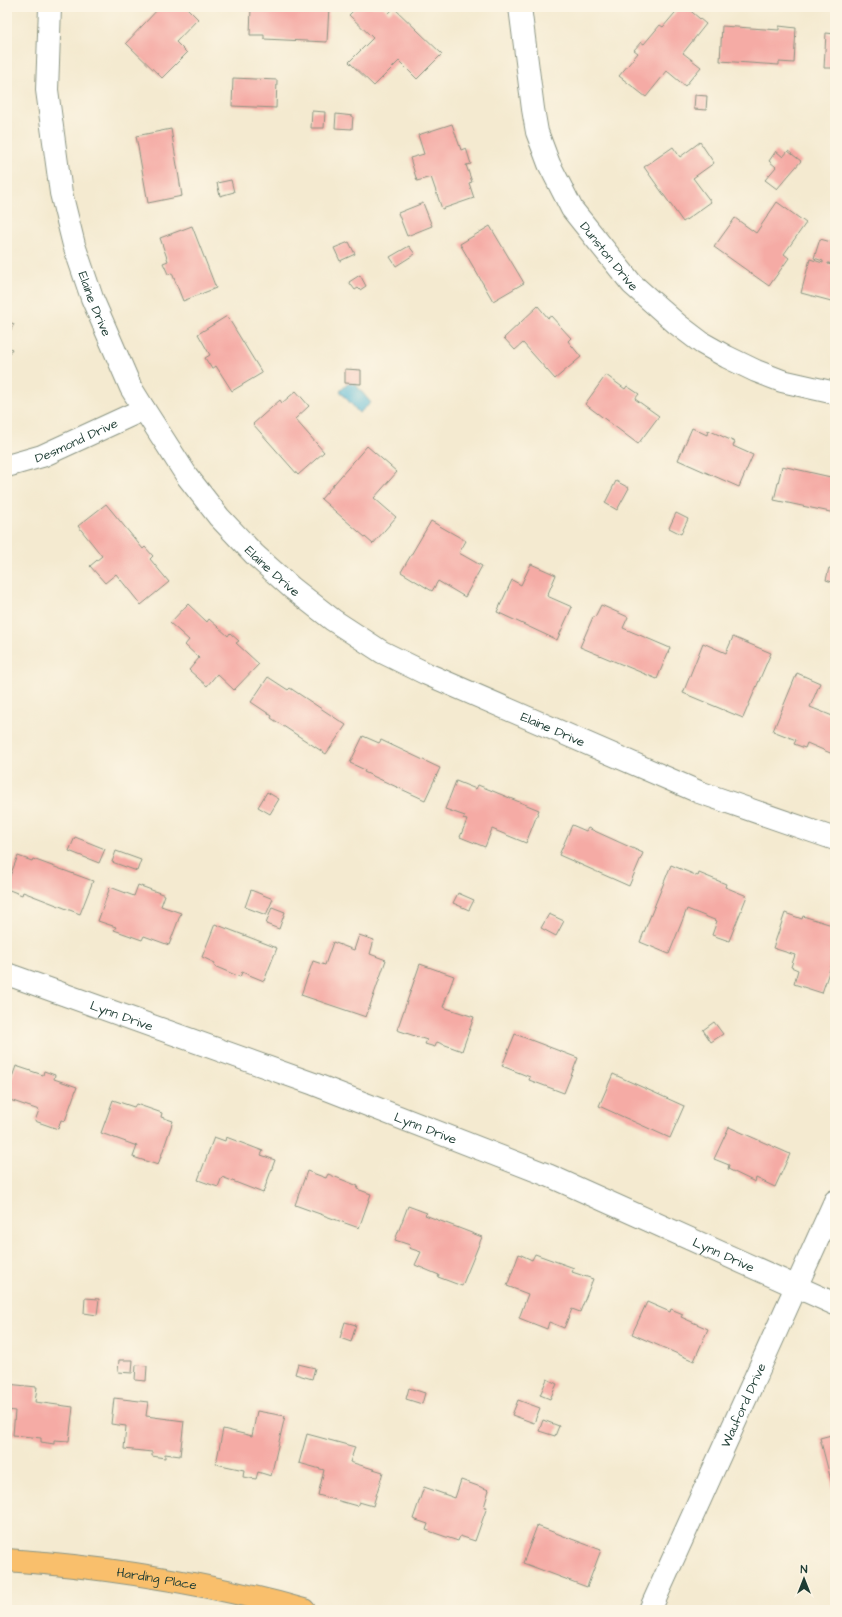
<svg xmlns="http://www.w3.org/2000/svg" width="842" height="1617" font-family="'Architects Daughter',sans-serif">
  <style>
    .water { fill: #58b9d6; stroke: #3c7b85 }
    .building { fill: #f5aba5 }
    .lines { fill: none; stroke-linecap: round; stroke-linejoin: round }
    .minor-casing { stroke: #8a9482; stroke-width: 24 }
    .major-casing { stroke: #8a9482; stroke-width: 24 }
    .minor { stroke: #fff; stroke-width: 22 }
    .major { stroke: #f9bf6c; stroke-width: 22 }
    .labels { text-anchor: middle; stroke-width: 3; stroke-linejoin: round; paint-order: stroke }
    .street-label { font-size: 13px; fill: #1f3d34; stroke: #fcf5e5 }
  </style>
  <rect width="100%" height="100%" fill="#fcf5e5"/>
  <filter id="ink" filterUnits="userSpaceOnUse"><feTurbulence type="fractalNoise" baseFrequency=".025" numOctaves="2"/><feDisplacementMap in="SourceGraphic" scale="8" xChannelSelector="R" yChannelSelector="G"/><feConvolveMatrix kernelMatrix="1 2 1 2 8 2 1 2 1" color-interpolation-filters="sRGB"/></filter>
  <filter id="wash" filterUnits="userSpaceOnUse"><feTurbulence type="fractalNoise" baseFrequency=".012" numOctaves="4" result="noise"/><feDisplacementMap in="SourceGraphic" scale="16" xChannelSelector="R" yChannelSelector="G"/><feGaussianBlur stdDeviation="0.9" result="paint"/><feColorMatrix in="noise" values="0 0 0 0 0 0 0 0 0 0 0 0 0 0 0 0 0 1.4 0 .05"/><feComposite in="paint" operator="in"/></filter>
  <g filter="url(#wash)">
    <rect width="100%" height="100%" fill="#f4ead0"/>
    <polygon class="water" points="352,380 371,403 359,413 340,391"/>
    <g id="blocks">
      <g class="building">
        <polygon points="160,7 186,7 198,19 176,42 187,53 162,78 126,43"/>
        <polygon points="251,7 329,7 327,42 264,39 264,35 250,35"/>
        <polygon points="357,7 383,7 389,13 394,8 442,54 417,79 399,61 374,86 349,62 373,38 349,15"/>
        <polygon points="680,7 686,7 706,24 683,53 701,67 685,86 667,71 646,97 619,76 638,53 634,50 641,42 644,44 660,25 663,27"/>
        <polygon points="722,26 779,30 779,26 796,28 794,63 779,62 779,65 720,61"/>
        <polygon points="826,33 835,34 835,68 824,68"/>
        <polygon points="233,78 277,80 276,108 232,106"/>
        <polygon points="695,95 707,96 706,110 694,109"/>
        <polygon points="312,111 325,112 324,128 311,128"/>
        <polygon points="336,114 353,116 352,129 335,128"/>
        <polygon points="452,124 461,150 466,148 471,164 466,165 472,182 469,183 474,198 442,209 431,177 417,181 410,158 424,154 418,135"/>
        <polygon points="171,129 182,196 148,203 136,136"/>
        <polygon points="700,142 714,163 693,178 711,202 683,222 644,167 673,147 680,157"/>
        <polygon points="776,151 783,157 788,151 801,161 777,189 765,180 776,167 769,161"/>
        <polygon points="231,180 234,192 220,196 217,183"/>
        <polygon points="777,202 806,223 784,254 789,258 769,286 714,247 735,218 756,233"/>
        <polygon points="423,203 432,226 407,236 398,213"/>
        <polygon points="192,226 216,288 183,301 172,273 168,274 163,263 168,261 160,238"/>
        <polygon points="490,226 524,283 493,301 460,244"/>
        <polygon points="820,239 835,243 834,264 828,263 828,264 835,266 835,302 801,293 810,259 823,263 823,261 814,258"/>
        <polygon points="349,242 355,254 340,261 334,248"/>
        <polygon points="409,246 415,254 396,266 390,257"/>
        <polygon points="360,275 366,286 360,290 358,288 355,290 349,282"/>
        <polygon points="538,306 548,318 551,316 571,338 568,341 581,357 555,379 523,343 515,350 504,338"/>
        <polygon points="227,316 262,373 232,391 216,366 212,369 205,358 210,355 198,334"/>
        <polygon points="7,321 14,324 7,337"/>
        <polygon points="7,346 12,349 7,357"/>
        <polygon points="345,369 361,370 361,384 345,383"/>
        <polygon points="606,375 625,389 627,386 639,394 635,399 659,416 638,444 585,404"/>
        <polygon points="296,391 309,406 295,419 324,452 298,475 253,424 280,400 282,403"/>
        <polygon points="692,428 707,435 708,430 735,442 733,446 753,455 739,487 678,460"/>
        <polygon points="367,446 397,472 374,498 396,517 373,544 321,499"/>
        <polygon points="782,466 835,478 835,513 774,500"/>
        <polygon points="616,481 629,488 617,510 605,503"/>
        <polygon points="106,504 143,549 145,547 153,556 150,559 169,582 141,605 116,574 105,583 90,566 102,556 78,526"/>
        <polygon points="676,513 688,519 681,534 669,528"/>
        <polygon points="431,521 466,541 459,553 482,566 465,597 438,581 432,591 401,572"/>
        <polygon points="531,564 556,575 547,596 572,607 557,640 497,612 512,580 521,585"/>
        <polygon points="829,568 835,569 835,583 826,580"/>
        <polygon points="188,604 207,622 209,619 228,636 230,633 239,641 236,643 259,664 234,690 217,674 207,686 189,670 199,658 185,645 189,640 170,623"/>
        <polygon points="601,605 628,617 623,628 670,648 657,679 580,647 593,617 595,617"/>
        <polygon points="733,637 771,653 743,718 683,693 703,643 726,653"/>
        <polygon points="797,673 820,683 810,707 835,717 835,755 807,743 805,748 794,744 796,740 773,731"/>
        <polygon points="268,677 288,690 290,688 346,725 326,754 271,718 272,716 251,702"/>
        <polygon points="363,736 379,743 381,740 440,768 425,800 364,772 365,770 350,763"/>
        <polygon points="456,781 476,789 478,785 539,810 526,843 492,829 485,847 460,837 467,820 463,819 465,816 445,809"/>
        <polygon points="267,792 279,799 270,814 258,807"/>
        <polygon points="572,825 586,831 588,828 643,853 629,886 559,855"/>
        <polygon points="75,837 105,849 99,863 69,851"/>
        <polygon points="116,851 141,860 137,871 112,862"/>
        <polygon points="18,856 32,861 33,859 93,881 80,914 23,892 22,895 7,889 7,883"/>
        <polygon points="671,865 698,876 699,873 726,884 725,887 747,896 729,941 712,935 717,921 687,909 669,954 640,942"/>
        <polygon points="138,885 165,895 161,906 181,913 169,945 144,936 142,940 114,930 116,927 98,921 110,887 134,896"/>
        <polygon points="251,890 273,899 266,915 245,907"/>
        <polygon points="458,893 474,900 469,910 453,903"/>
        <polygon points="272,907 285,912 279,929 266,924"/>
        <polygon points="785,913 802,919 803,916 832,925 831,928 835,929 835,967 831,966 822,993 794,984 798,970 791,967 795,955 773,948"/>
        <polygon points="549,914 564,921 556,936 541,928"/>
        <polygon points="215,924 277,948 264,981 242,972 240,977 214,966 215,963 202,957"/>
        <polygon points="359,935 374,940 370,954 386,960 366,1017 301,995 313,961 325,965 333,942 354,950"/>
        <polygon points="420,964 454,976 443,1007 474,1017 462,1051 437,1042 435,1047 425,1044 427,1040 397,1030"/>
        <polygon points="714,1022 723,1034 711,1042 703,1030"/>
        <polygon points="515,1034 578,1058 564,1093 529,1080 530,1077 502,1066"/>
        <polygon points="16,1066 43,1075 44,1071 55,1075 54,1079 77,1087 65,1121 61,1120 58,1129 35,1121 39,1110 7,1099 7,1091"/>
        <polygon points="613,1074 684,1106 670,1138 599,1106"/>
        <polygon points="113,1100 134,1107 136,1104 162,1113 161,1117 173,1121 158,1165 133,1157 137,1146 101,1133"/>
        <polygon points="729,1127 790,1154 775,1187 756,1178 755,1182 728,1169 729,1165 714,1159"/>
        <polygon points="214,1137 225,1141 226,1137 263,1151 261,1155 275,1160 263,1193 222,1177 218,1187 198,1180"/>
        <polygon points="307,1171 326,1178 328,1174 358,1186 357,1189 371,1194 359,1228 295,1205"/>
        <polygon points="408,1206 427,1213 425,1215 482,1237 462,1286 438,1277 439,1275 415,1265 421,1252 409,1248 410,1245 395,1240"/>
        <polygon points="519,1254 532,1260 535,1254 574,1268 572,1272 593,1279 580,1312 572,1309 564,1328 549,1322 547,1329 519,1318 528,1294 507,1286"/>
        <polygon points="85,1298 99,1299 97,1315 84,1313"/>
        <polygon points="647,1302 670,1312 671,1309 683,1314 681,1317 708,1329 694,1361 632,1334"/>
        <polygon points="345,1322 356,1325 351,1342 340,1338"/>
        <polygon points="119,1360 133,1360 132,1373 118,1372"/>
        <polygon points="298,1364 315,1368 312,1379 295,1374"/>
        <polygon points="136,1365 147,1366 146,1381 135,1380"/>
        <polygon points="547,1379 557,1384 550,1399 540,1395"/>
        <polygon points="7,1384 37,1387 35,1402 73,1407 69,1441 54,1440 54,1444 41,1442 41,1438 13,1435 15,1411 7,1410"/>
        <polygon points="409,1388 425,1393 422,1404 406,1399"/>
        <polygon points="114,1398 148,1402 146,1416 184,1421 180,1456 165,1454 165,1458 152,1456 152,1452 124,1449 126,1426 111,1424"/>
        <polygon points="518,1400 540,1408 534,1423 512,1415"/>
        <polygon points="257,1411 285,1416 271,1476 258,1472 256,1479 243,1477 244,1470 216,1464 223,1429 252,1436"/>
        <polygon points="543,1420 559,1426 555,1436 539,1431"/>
        <polygon points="307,1434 355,1447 350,1462 383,1472 373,1506 359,1502 357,1506 318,1495 324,1470 299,1463"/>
        <polygon points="835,1434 835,1487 833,1488 820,1438"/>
        <polygon points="461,1480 489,1490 484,1507 487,1507 475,1541 460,1536 458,1541 426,1530 428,1524 413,1519 424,1487 455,1498"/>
        <polygon points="537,1526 601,1550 587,1587 523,1563"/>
      </g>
    </g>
  </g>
  <g filter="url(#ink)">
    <use href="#blocks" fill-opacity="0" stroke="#8a9482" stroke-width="1"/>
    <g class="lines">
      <g class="minor-casing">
        <g id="minor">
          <path id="s1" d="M50,7l-3,83 14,103 13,52 18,53 39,90 13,21 43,67 32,41 36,38 37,33 41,32 49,32 45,22 272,118 136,47"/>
          <path id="s2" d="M520,7l13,102 4,23 12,32 23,45 60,75 45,40 25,19 25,14 29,14 26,10 53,12"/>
          <path id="s3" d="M7,466l35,-10 102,-47"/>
          <path id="s4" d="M7,974l307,110 236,92 285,128"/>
          <path id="s5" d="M650,1610l185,-409"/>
        </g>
      </g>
      <g class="major-casing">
        <g id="major">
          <path id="s6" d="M7,1560c100,7 200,23 297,50"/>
        </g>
      </g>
      <use href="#minor" class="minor"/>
      <use href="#major" class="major"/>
    </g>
  </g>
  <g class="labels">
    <g class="street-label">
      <text dy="5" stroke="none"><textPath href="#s2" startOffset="271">Dunston Drive</textPath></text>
      <text dy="5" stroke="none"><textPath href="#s1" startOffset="303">Elaine Drive</textPath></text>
      <text dy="5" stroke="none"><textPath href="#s3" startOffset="74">Desmond Drive</textPath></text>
      <text dy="5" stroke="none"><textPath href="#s1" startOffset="627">Elaine Drive</textPath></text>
      <text dy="5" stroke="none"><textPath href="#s1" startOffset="951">Elaine Drive</textPath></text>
      <text dy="5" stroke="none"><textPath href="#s4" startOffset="122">Lynn Drive</textPath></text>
      <text dy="5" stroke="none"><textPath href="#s4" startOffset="446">Lynn Drive</textPath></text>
      <text dy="5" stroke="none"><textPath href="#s4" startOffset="770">Lynn Drive</textPath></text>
      <text dy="5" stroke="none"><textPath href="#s5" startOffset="225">Wauford Drive</textPath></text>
      <text dy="5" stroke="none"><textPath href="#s6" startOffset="151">Harding Place</textPath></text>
    </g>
  </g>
  <rect width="842" height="1617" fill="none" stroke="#fcf5e5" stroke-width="24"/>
  <g transform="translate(804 1579)" stroke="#fcf5e5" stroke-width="3" paint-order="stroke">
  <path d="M0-3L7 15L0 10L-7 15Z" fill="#1f3d34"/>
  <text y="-6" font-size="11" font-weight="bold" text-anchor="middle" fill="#1f3d34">N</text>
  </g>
</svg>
